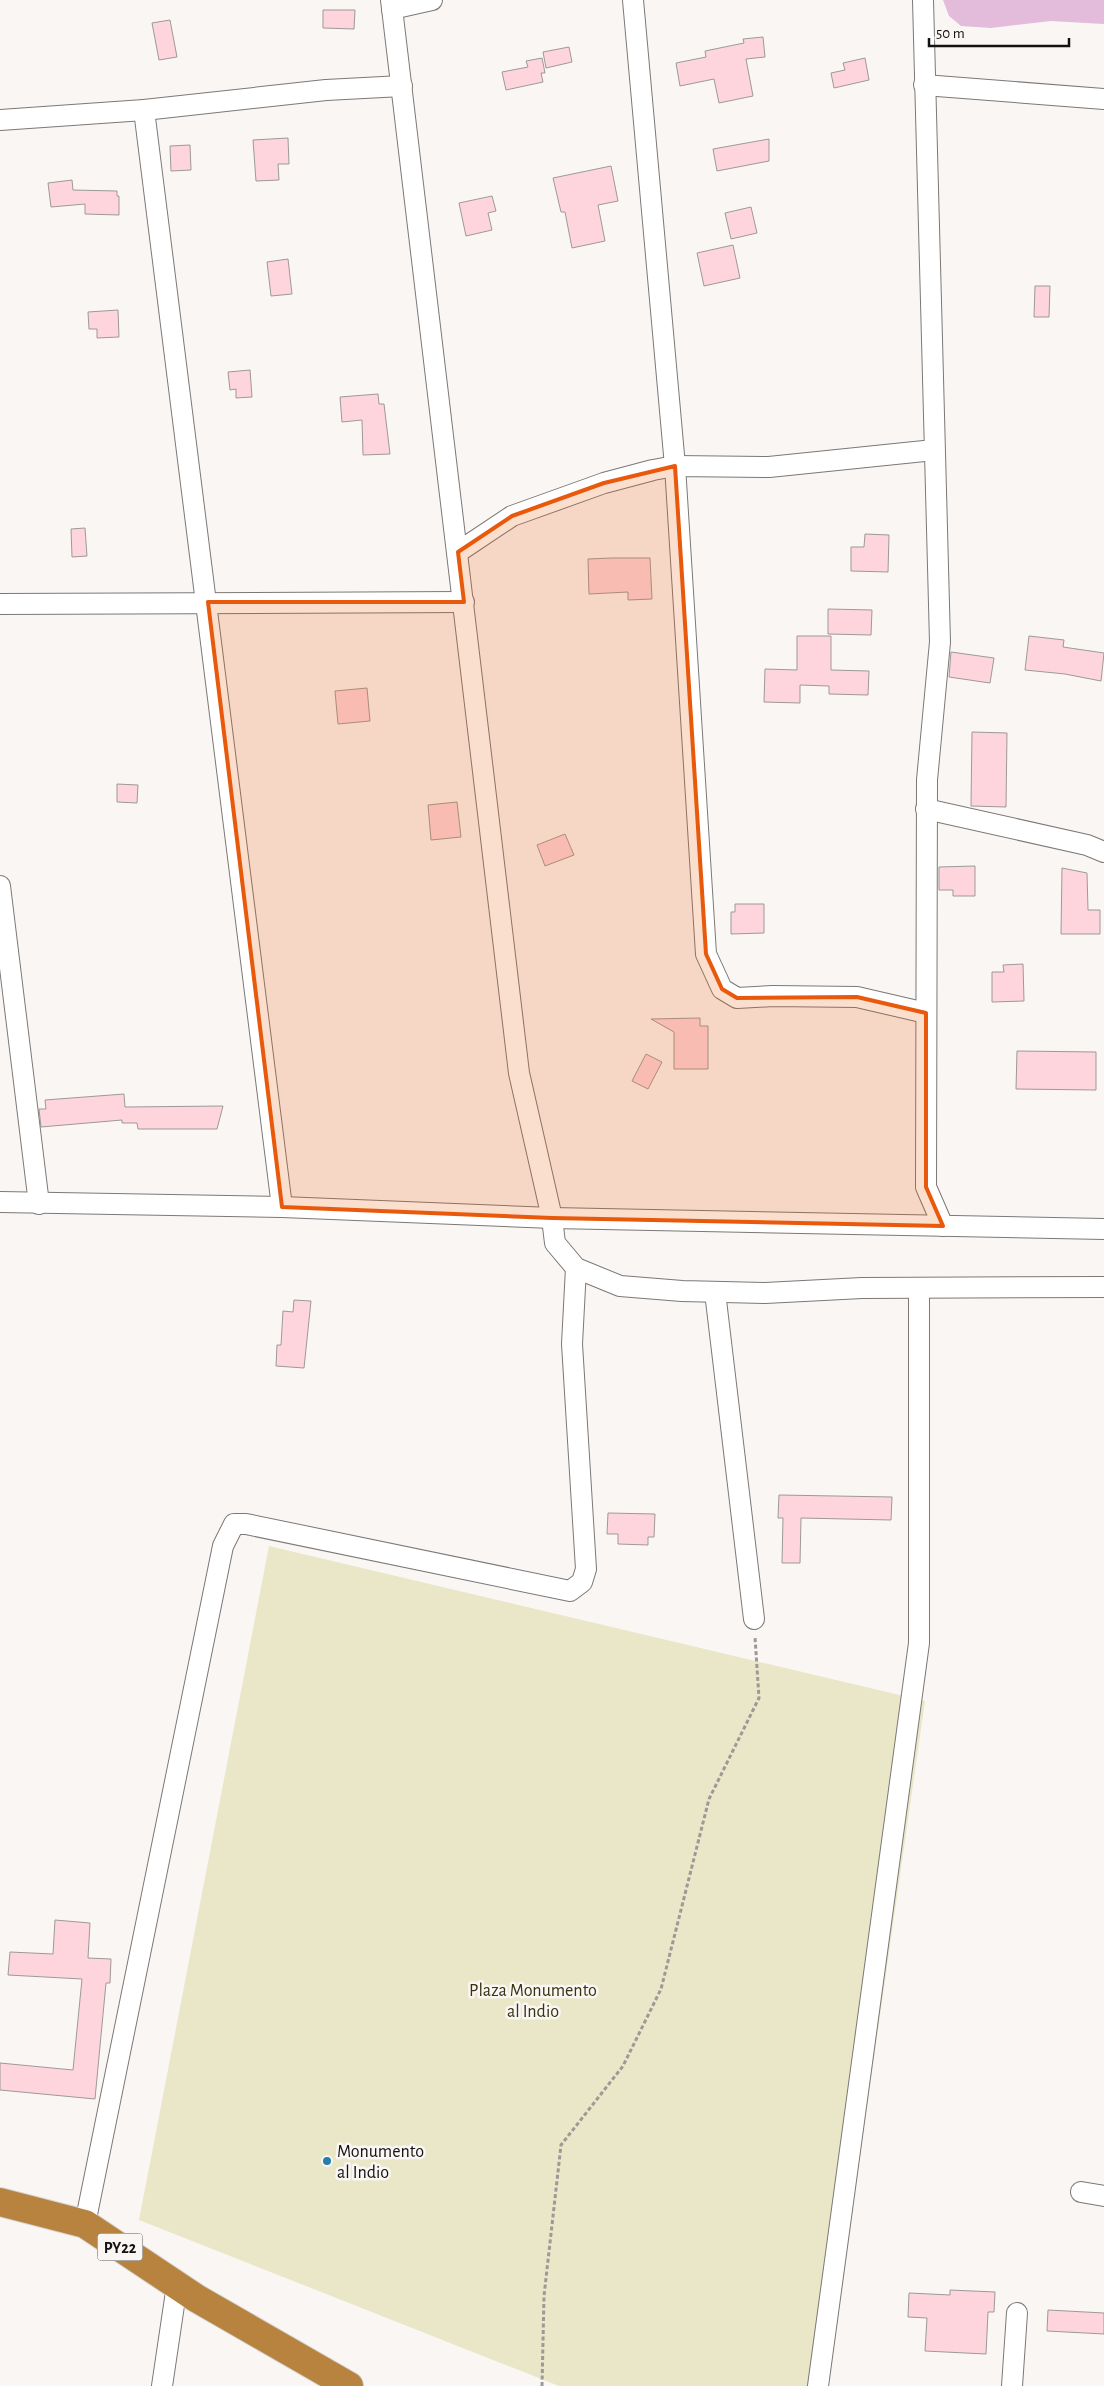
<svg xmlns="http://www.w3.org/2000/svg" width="1104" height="2386" font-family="'Alegreya Sans',sans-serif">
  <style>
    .green { fill: #e9e7c7 }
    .water { fill: #e2bcda }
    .building { fill: #fed5dc; stroke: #9d9999 }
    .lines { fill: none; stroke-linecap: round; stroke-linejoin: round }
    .street-casing { stroke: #7b7876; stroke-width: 22 }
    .highway-casing { stroke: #d5d4d4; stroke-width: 30 }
    .path { stroke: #9c9997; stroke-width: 3; stroke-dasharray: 4 2.5; stroke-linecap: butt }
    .street { stroke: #fff; stroke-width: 20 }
    .highway { stroke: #b7833e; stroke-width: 28 }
    .marked { fill: #e8590c; fill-opacity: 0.2; stroke: #e8590c; stroke-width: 4; stroke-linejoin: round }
    .poi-dot { fill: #257eac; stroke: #faf6f4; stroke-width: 2 }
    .labels { text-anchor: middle; stroke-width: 5; stroke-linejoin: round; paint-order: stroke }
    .shield { fill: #faf6f4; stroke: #585655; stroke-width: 1 }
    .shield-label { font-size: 16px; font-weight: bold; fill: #131211 }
    .park-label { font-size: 18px; fill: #363310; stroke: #faf6f4 }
    .poi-label { font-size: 18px; fill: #131211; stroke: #faf6f4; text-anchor: start }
  </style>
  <rect width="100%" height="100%" fill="#faf6f4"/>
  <polygon class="green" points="269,1546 925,1701 827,2386 559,2386 139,2220"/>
  <polygon class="water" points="943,0 1104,0 1104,24 1051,21 991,28 961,26 949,16"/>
  <g class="building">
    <polygon points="323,10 355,10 354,29 323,28"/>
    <polygon points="170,20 177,57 159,60 152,23"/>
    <polygon points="763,37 765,57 746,59 753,96 719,103 714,79 680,86 676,63 706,57 705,51 744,43 743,39"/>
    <polygon points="569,47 572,62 546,68 543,52"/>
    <polygon points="542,58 545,73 541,73 543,82 506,90 502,72 528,67 526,61"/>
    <polygon points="865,58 869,80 834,88 831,73 845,70 843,63"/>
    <polygon points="288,138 289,164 278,164 279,180 256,181 253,140"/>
    <polygon points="769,139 769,161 717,171 713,149"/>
    <polygon points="190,145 191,170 171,171 170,146"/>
    <polygon points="611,166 618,201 598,205 605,241 572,248 565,212 561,212 553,178"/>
    <polygon points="72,180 73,190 117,191 117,196 119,196 119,215 85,214 85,204 51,207 48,183"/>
    <polygon points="492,196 496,211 488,213 492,230 466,236 459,203"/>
    <polygon points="751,207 757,233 731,239 725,213"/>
    <polygon points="733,245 740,278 704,286 697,253"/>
    <polygon points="288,259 292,294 271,296 267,262"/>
    <polygon points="1035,286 1050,286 1049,317 1034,317"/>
    <polygon points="118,310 119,337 97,338 97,329 89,329 88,312"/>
    <polygon points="250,370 252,397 236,398 236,389 230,390 228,372"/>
    <polygon points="378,394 379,404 384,404 390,454 363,455 362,420 342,422 340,397"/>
    <polygon points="85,528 87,556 72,557 71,529"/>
    <polygon points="865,534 889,535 888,572 851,571 851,547 864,547"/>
    <polygon points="612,558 650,558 652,599 628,600 628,592 589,594 588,559"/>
    <polygon points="828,609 872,610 871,635 828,634"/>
    <polygon points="797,636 831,636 831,670 869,671 868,695 829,694 829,686 800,685 800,703 764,702 765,669 797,670"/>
    <polygon points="1029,636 1064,640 1063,647 1104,653 1101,681 1065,674 1025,670"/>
    <polygon points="951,652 994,658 990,683 949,677"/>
    <polygon points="367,688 370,721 338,724 335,691"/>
    <polygon points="972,732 1007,733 1006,807 971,806"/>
    <polygon points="117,784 138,785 137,803 117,802"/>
    <polygon points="457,802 461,837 431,840 428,805"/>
    <polygon points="565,834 574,855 545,866 537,845"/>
    <polygon points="975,866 975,896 953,896 953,890 939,890 939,867"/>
    <polygon points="1062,868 1087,873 1088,910 1100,910 1100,934 1061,934"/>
    <polygon points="735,904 764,904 764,933 731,934 731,912 735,912"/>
    <polygon points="1023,964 1024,1001 992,1002 992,972 1004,972 1003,965"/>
    <polygon points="700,1018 700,1026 708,1026 708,1069 674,1069 674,1032 651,1019"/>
    <polygon points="1017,1051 1096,1052 1096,1090 1016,1089"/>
    <polygon points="646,1054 662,1062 648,1089 632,1081"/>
    <polygon points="124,1094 125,1107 223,1106 217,1129 138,1129 137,1123 122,1123 122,1120 41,1127 39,1109 46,1109 45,1100"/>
    <polygon points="294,1300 311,1301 304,1368 276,1366 277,1345 281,1345 283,1311 293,1312"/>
    <polygon points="779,1495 892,1497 891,1520 801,1518 800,1563 782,1563 783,1518 778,1518"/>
    <polygon points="608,1513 655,1514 654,1537 648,1537 648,1545 618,1544 618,1534 607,1534"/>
    <polygon points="55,1920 90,1923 88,1958 111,1959 110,1983 106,1983 95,2099 0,2090 0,2063 73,2070 82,1979 8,1975 10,1952 53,1954"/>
    <polygon points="950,2290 995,2292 994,2312 988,2312 986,2354 925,2351 927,2318 908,2317 909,2293 950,2295"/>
    <polygon points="1048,2310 1104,2313 1104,2334 1047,2331"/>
  </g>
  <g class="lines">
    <g class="street-casing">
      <g id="street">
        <polyline points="391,0 519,1073 552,1218 555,1243 576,1268 620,1286 682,1291 765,1293 862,1288 1104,1287"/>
        <polyline points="633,0 675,466 706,954 722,989 737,998 773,996 857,997 926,1013"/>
        <polyline points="923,0 940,642 927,780 926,1187 943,1226"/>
        <polyline points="392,9 432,0"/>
        <polyline points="924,85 1104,99"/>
        <polyline points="144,110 282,1207"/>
        <polyline points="0,120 144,110 326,90 402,86"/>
        <polyline points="458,552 512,516 604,483 653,470 675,466 769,467 934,450"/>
        <polyline points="0,604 464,602"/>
        <polyline points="926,809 1087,845 1104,852"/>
        <polyline points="0,886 39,1204"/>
        <polyline points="0,1202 282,1207 552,1218 1104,1229"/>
        <polyline points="715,1292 754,1619"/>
        <polyline points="1081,2192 1104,2196"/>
        <polyline points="85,2224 223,1546 234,1524 246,1524 570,1591 582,1582 586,1569 572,1344 576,1268"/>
        <polyline points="162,2386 177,2285"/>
        <polyline points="818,2386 919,1643 919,1288"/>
        <polyline points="1012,2386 1017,2313"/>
      </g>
    </g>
    <g class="highway-casing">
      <polyline id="highway" points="0,2202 85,2224 196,2298 349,2386"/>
    </g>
    <polyline class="path" points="542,2386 544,2296 561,2145 623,2066 661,1989 709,1799 759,1698 755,1637"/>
    <use href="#street" class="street"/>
    <use href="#highway" class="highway"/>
  </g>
  <path class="marked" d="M675,466l31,488 16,35 15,9 120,-1 69,16v174l17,39 -391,-8 -270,-11 -74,-605h256l-6,-50 54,-36 92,-33z"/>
  <circle class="poi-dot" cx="327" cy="2161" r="5"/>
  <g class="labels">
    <rect class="shield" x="97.5" y="2233.5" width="45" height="27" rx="4"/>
    <g class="shield-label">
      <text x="120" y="2253">PY22</text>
    </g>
    <g class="park-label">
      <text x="533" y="1996">Plaza Monumento<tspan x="533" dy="21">al Indio</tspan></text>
    </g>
    <g class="poi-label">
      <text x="337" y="2157">Monumento<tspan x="337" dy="21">al Indio</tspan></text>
    </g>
  </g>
  <path d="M929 38v8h140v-8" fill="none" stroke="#131211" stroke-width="2.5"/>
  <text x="936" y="38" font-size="15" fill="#131211" stroke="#faf6f4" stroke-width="4" paint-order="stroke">50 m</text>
</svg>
